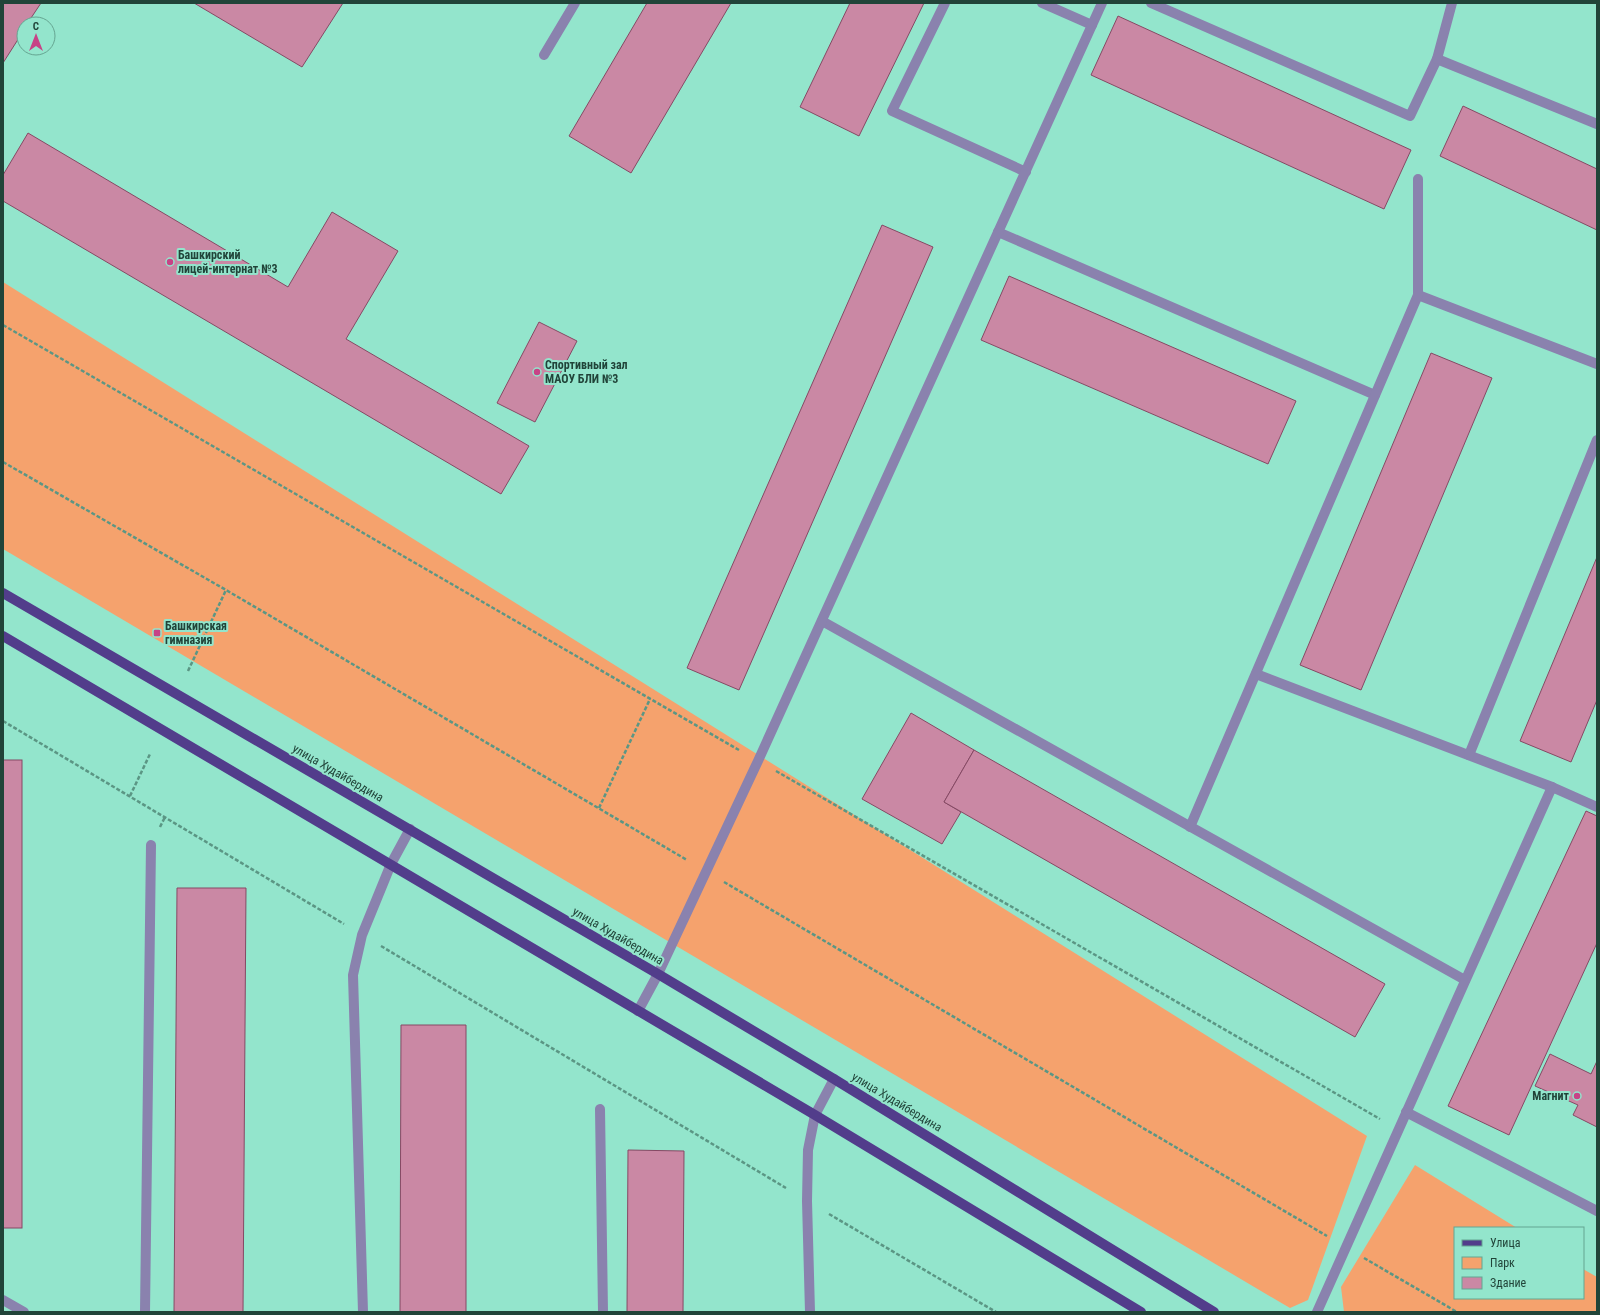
<svg xmlns="http://www.w3.org/2000/svg" width="1600" height="1315" font-family="'Roboto Condensed',sans-serif">
  <style>
    .green { fill: #f5a26d }
    .building { fill: #ca88a4; stroke: #864964 }
    .lines { fill: none; stroke-linecap: round; stroke-linejoin: round }
    .path { stroke: #5b9684; stroke-width: 2.5; stroke-dasharray: 4 2; stroke-linecap: butt }
    .minor { stroke: #8a82ae; stroke-width: 10 }
    .major { stroke: #523d8b; stroke-width: 10 }
    .poi-dot { fill: #c74386; stroke: #93e5cc; stroke-width: 1.5 }
    .labels { text-anchor: middle; stroke-width: 4; stroke-linejoin: round; paint-order: stroke }
    .poi-label { font-size: 12px; font-weight: bold; fill: #214439; stroke: #93e5cc; text-anchor: start }
    .street-label { font-size: 12px; fill: #214439; stroke: #93e5cc }
  </style>
  <rect width="100%" height="100%" fill="#93e5cc"/>
  <g class="green">
    <polygon points="3,282 1367,1136 1308,1300 1290,1308 3,549"/>
    <polygon points="1415,1165 1517,1228 1455,1228 1455,1298 1583,1298 1583,1269 1597,1277 1597,1312 1344,1312 1341,1287"/>
  </g>
  <g class="building">
    <polygon points="3,3 41,3 27,24 24,24 24,30 3,63"/>
    <polygon points="194,3 343,3 302,67"/>
    <polygon points="647,3 731,3 631,173 569,136"/>
    <polygon points="850,3 924,3 859,136 800,107"/>
    <polygon points="1118,16 1411,150 1384,209 1091,75"/>
    <polygon points="1463,106 1597,169 1597,230 1440,156"/>
    <polygon points="28,133 288,287 332,212 398,251 346,339 529,446 501,494 3,201 3,175"/>
    <polygon points="882,225 933,247 739,690 687,668"/>
    <polygon points="1009,276 1296,401 1268,464 981,340"/>
    <polygon points="539,322 577,341 535,422 497,403"/>
    <polygon points="1431,353 1492,378 1361,690 1300,665"/>
    <polygon points="1597,557 1597,700 1571,762 1520,741"/>
    <polygon points="911,713 974,750 944,802 961,812 942,844 862,799"/>
    <polygon points="974,750 1385,984 1355,1037 944,802"/>
    <rect x="3" y="760" width="19" height="468"/>
    <polygon points="1586,811 1597,816 1597,943 1509,1135 1448,1106"/>
    <polygon points="177,888 246,888 243,1312 174,1312"/>
    <polygon points="401,1025 466,1025 466,1312 400,1312"/>
    <polygon points="1550,1054 1591,1074 1597,1061 1597,1127 1573,1115 1578,1105 1535,1086"/>
    <polygon points="628,1150 684,1151 683,1312 627,1312"/>
  </g>
  <g class="lines">
    <g class="path">
      <polyline points="3,325 739,750"/>
      <polyline points="3,462 226,590 687,860"/>
      <polyline points="188,671 226,590"/>
      <polyline points="3,721 344,924"/>
      <polyline points="776,771 1380,1119"/>
      <polyline points="130,796 150,754"/>
      <polyline points="599,808 650,699"/>
      <polyline points="160,827 165,817"/>
      <polyline points="724,882 1327,1236"/>
      <polyline points="381,946 786,1188"/>
      <polyline points="829,1214 996,1312"/>
      <polyline points="1364,1258 1457,1312"/>
    </g>
    <g class="minor">
      <polyline points="945,3 892,111 1026,172"/>
      <polyline points="1042,3 1092,25"/>
      <polyline points="1151,3 1410,116 1437,59 1597,124"/>
      <polyline points="544,55 575,3"/>
      <polyline points="1437,59 1452,3"/>
      <polyline points="998,232 1375,395"/>
      <polyline points="1418,295 1597,364"/>
      <polyline points="822,621 1465,980"/>
      <polyline points="1256,674 1552,787"/>
      <polyline points="1469,755 1597,440"/>
      <polyline points="1190,827 1418,295 1418,179"/>
      <polyline points="638,1011 658,974 758,761 1102,3"/>
      <polyline points="600,1109 603,1312"/>
      <polyline points="1406,1112 1597,1211"/>
      <polyline points="3,1300 24,1312"/>
      <polyline points="145,1312 151,845"/>
      <polyline points="363,1312 353,975 362,935 391,864 410,829"/>
      <polyline points="810,1312 807,1201 808,1150 815,1115 834,1079"/>
      <polyline points="1317,1312 1552,787 1597,807"/>
    </g>
    <g class="major">
      <polyline points="3,593 658,974 834,1079 1214,1312"/>
      <polyline points="3,636 815,1115 1141,1312"/>
    </g>
  </g>
  <g class="poi-dot">
    <circle cx="170" cy="262" r="4"/>
    <circle cx="537" cy="372" r="4"/>
    <rect x="153" y="629" width="8" height="8" rx="2"/>
    <circle cx="1577" cy="1096" r="4"/>
  </g>
  <g class="labels">
    <g class="poi-label">
      <text x="178" y="259">Башкирский<tspan x="178" dy="14">лицей-интернат №3</tspan></text>
      <text x="545" y="369">Спортивный зал<tspan x="545" dy="14">МАОУ БЛИ №3</tspan></text>
      <text x="165" y="630">Башкирская<tspan x="165" dy="14">гимназия</tspan></text>
      <text x="1569" y="1100" text-anchor="end">Магнит</text>
    </g>
    <g class="street-label">
      <text transform="translate(338 773) rotate(30)" y="4">улица Худайбердина</text>
      <text transform="translate(618 936) rotate(30)" y="4">улица Худайбердина</text>
      <text transform="translate(897 1102) rotate(31)" y="4">улица Худайбердина</text>
    </g>
  </g>
  <rect width="1600" height="1315" fill="none" stroke="#214439" stroke-width="8"/>
  <rect x="1454" y="1227" width="130" height="72" fill="#93e5cc" stroke="#65a591"/>
  <rect x="1462" y="1240" width="20" height="6" fill="#523d8b" stroke="#65a591"/>
  <text x="1490" y="1247" font-size="12" fill="#214439">Улица</text>
  <rect x="1462" y="1257" width="20" height="12" fill="#f5a26d" stroke="#65a591"/>
  <text x="1490" y="1267" font-size="12" fill="#214439">Парк</text>
  <rect x="1462" y="1277" width="20" height="12" fill="#ca88a4" stroke="#65a591"/>
  <text x="1490" y="1287" font-size="12" fill="#214439">Здание</text>
  <g transform="translate(36 36)"><circle r="19" fill="#93e5cc" stroke="#65a591"/>
  <path d="M0-3L7 15L0 10L-7 15Z" fill="#c74386"/>
  <text y="-6" font-size="11" font-weight="bold" text-anchor="middle" fill="#214439">С</text>
  </g>
</svg>
